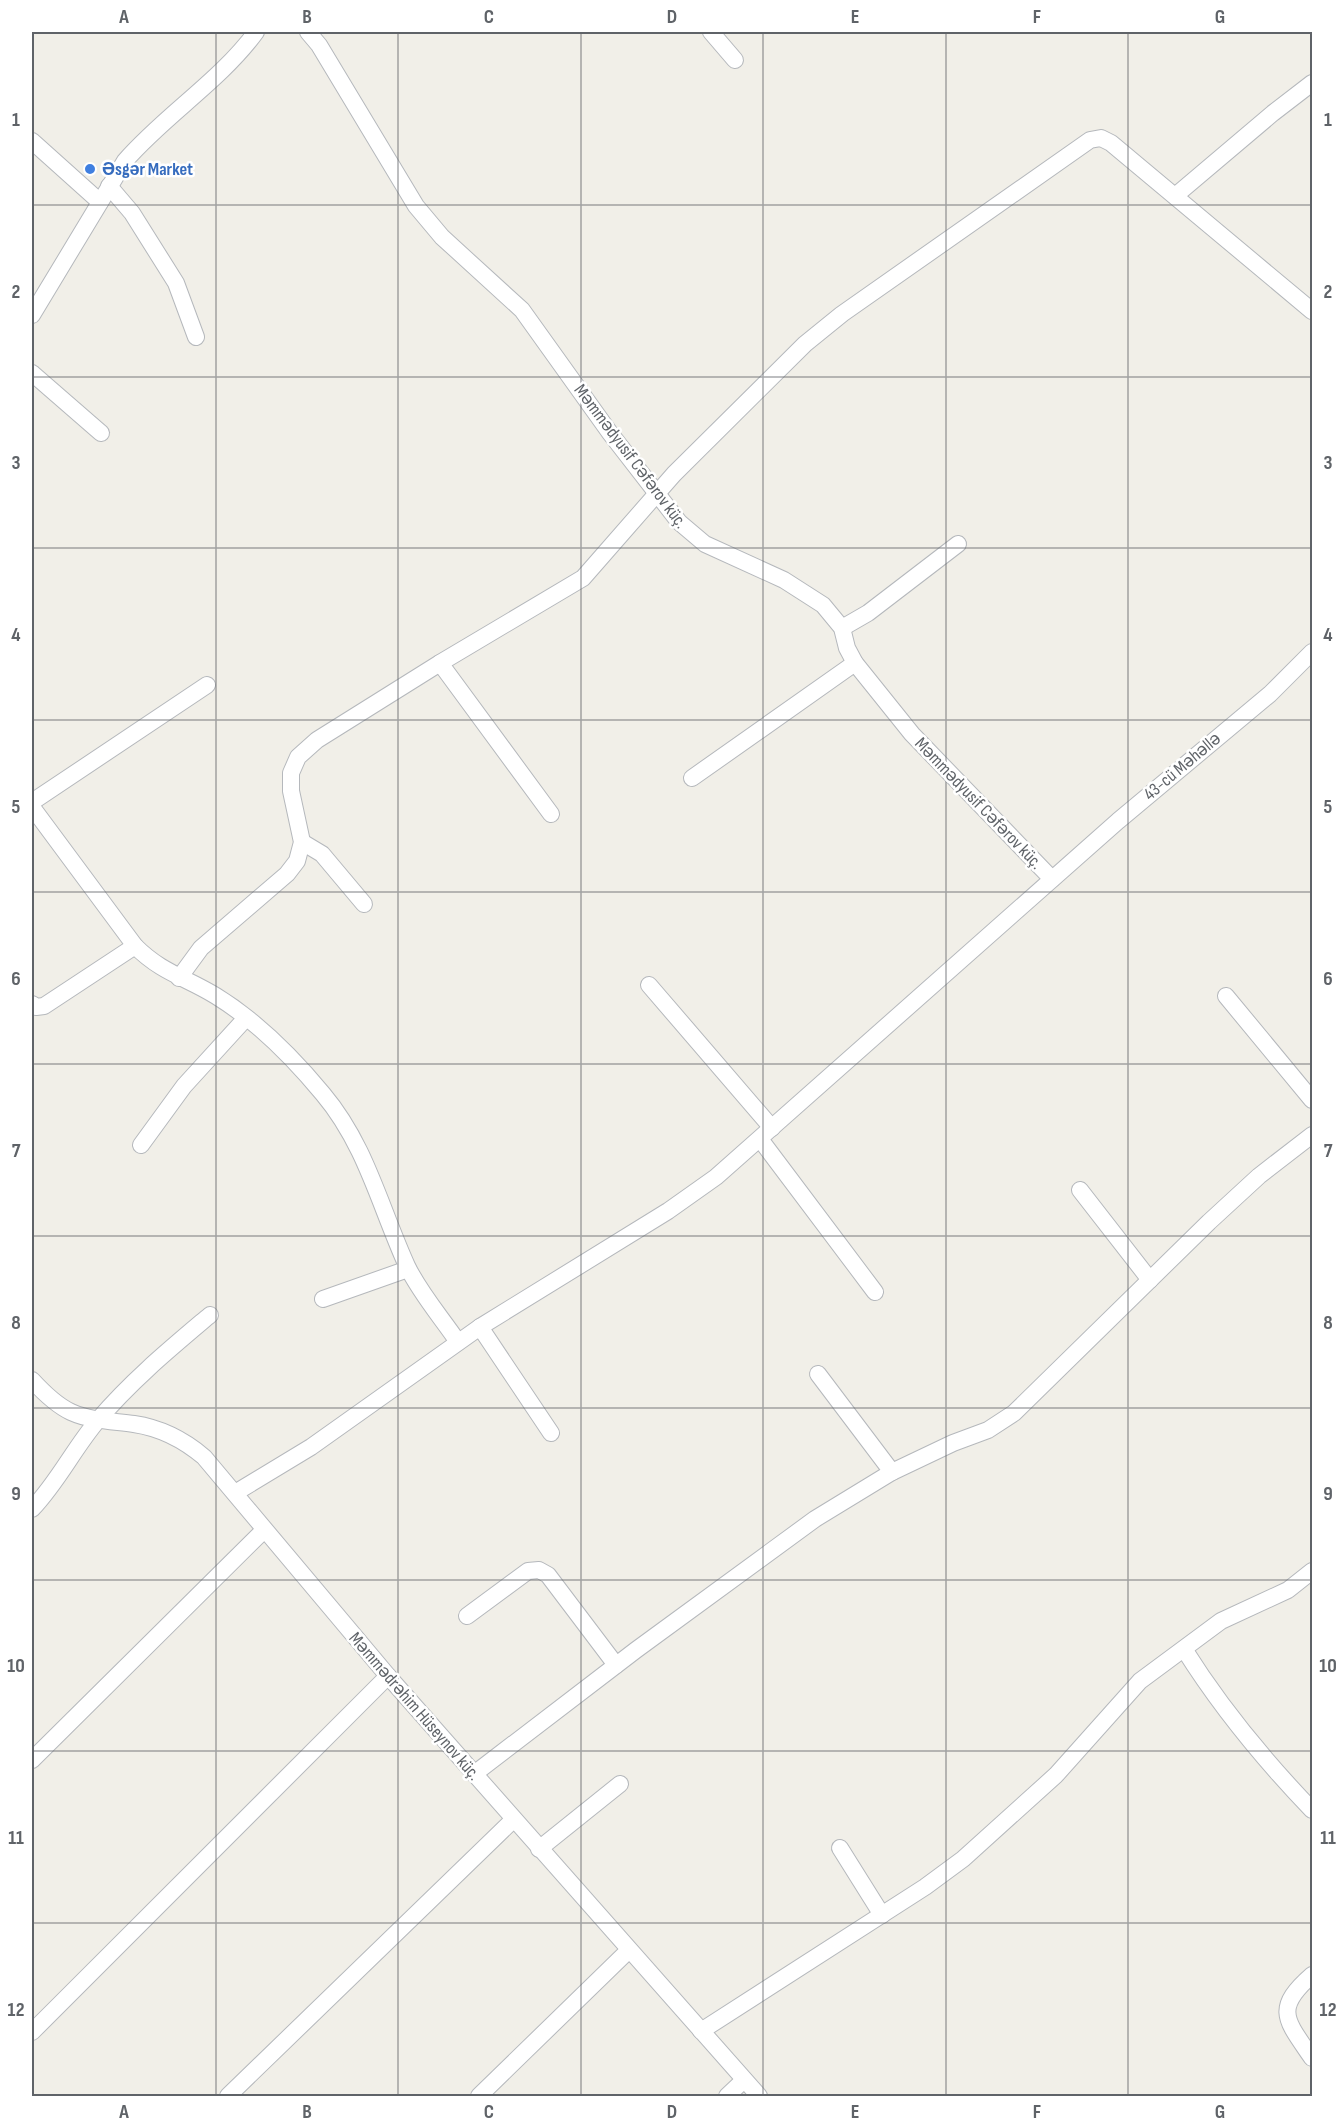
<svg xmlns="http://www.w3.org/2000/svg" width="1344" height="2128" font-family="'Sofia Sans Condensed',sans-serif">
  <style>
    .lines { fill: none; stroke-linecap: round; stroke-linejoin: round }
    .street-casing { stroke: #b5b8bc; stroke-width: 18 }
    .street { stroke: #fff; stroke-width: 16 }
    .grid { fill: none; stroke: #5f6368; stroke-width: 1.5; stroke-opacity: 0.55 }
    .shop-dot { fill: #3f7fe0; stroke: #fff; stroke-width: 2 }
    .labels { text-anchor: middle; stroke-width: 5; stroke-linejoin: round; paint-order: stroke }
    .shop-label { font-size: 18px; font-weight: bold; fill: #366cbe; stroke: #fff; text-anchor: start }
    .street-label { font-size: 18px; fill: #5f6368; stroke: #fff }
    .neatline { fill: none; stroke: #5f6368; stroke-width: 2 }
    .grid-label { font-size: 20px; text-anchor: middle; font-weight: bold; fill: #5f6368 }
  </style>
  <rect width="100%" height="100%" fill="#f1efe8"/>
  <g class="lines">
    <g class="street-casing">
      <g id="street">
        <polyline points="308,32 319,45 416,206 442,237 522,310 610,433 679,522 705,544 784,580 823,605 842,628 847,648 855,663 912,734 1052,879"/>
        <polyline points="711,32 735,60"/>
        <polyline points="32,141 100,202"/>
        <polyline points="109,186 132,213 176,283 196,337"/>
        <polyline points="1175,196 1273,113 1312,83"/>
        <path d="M32,315l93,-154c40,-46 95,-80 131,-129"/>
        <polyline points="32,373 101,433"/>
        <polyline points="842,628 868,613 958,544"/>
        <polyline points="440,663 551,814"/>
        <polyline points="692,778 855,663"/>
        <polyline points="32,802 207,685"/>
        <path d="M32,807l103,139c27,27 50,31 81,50 39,24 78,63 107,98 43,51 57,113 84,172 13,27 34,51 51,76"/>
        <polyline points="302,842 322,854 364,904"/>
        <polyline points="179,978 201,948 287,874 297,861 302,842 291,791 291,773 298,757 317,740 440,663 583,578 674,474 805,344 842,314 1090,140 1101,138 1111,143 1312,311"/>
        <polyline points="649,985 772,1128"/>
        <polyline points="1226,996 1312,1100"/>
        <polyline points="32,1004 36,1007 44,1006 135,946"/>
        <polyline points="760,1139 875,1292"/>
        <polyline points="141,1145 184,1086 246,1018"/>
        <polyline points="1080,1190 1150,1280"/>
        <polyline points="323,1299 408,1269"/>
        <polyline points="480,1327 551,1433"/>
        <polyline points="818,1374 892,1472"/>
        <path d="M32,1380c11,12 24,25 39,32 20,9 42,9 63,12 27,4 50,16 70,33l184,219 371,420"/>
        <polyline points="235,1493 311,1447 480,1327 668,1211 716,1177 1118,821 1270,694 1312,652"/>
        <path d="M32,1509c26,-27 42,-61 66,-89 34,-40 73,-72 112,-105"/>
        <polyline points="467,1616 528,1571 539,1570 548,1575 616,1665"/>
        <path d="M1184,1649c37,59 80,111 128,161"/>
        <polyline points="32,1760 264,1530"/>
        <polyline points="474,1774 636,1650 815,1519 892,1472 953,1443 988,1430 1014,1413 1209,1222 1259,1176 1312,1135"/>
        <polyline points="840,1848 882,1915"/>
        <polyline points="539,1849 620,1784"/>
        <path d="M1312,1975c-39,34 -26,45 0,83"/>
        <polyline points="701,2031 925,1887 963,1859 1056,1775 1140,1681 1221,1621 1288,1590 1312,1571"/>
        <polyline points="32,2032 388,1676"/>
        <polyline points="228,2096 513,1820"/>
        <polyline points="479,2096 629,1950"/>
        <polyline points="727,2096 744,2080"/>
      </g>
    </g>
    <use href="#street" class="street"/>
  </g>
  <path class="grid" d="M216,32v2064M398,32v2064M581,32v2064M763,32v2064M946,32v2064M1128,32v2064M32,205h1280M32,377h1280M32,548h1280M32,720h1280M32,892h1280M32,1064h1280M32,1236h1280M32,1408h1280M32,1580h1280M32,1751h1280M32,1923h1280"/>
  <circle class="shop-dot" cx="90" cy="169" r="6"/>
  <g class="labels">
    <g class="shop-label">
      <text x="102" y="175">Əsgər Market</text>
    </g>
    <g class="street-label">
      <text transform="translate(631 456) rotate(53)" y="6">Məmmədyusif Cəfərov küç.</text>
      <text transform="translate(1182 766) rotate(-40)" y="6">43-cü Məhəllə</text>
      <text transform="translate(979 803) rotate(46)" y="6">Məmmədyusif Cəfərov küç.</text>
      <text transform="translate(415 1706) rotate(49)" y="6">Məmmədrəhim Hüseynov küç.</text>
    </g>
  </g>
  <rect width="1344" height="2128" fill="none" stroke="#ffffff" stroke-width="66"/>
  <rect x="33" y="33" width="1278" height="2062" class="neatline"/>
  <g class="grid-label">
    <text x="124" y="23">A</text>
    <text x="307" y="23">B</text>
    <text x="489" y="23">C</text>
    <text x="672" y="23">D</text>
    <text x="855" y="23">E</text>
    <text x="1037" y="23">F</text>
    <text x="1220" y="23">G</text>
    <text x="16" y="126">1</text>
    <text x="1328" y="126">1</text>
    <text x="16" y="298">2</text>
    <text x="1328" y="298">2</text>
    <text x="16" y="469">3</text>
    <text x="1328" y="469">3</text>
    <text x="16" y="641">4</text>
    <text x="1328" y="641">4</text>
    <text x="16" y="813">5</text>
    <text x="1328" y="813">5</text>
    <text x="16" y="985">6</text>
    <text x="1328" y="985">6</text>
    <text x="16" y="1157">7</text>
    <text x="1328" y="1157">7</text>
    <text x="16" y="1329">8</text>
    <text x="1328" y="1329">8</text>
    <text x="16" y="1500">9</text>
    <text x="1328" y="1500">9</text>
    <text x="16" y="1672">10</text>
    <text x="1328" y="1672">10</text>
    <text x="16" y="1844">11</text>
    <text x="1328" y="1844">11</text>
    <text x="16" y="2016">12</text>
    <text x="1328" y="2016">12</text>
    <text x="124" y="2118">A</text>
    <text x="307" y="2118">B</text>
    <text x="489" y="2118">C</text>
    <text x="672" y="2118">D</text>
    <text x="855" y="2118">E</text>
    <text x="1037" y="2118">F</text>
    <text x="1220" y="2118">G</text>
  </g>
</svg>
